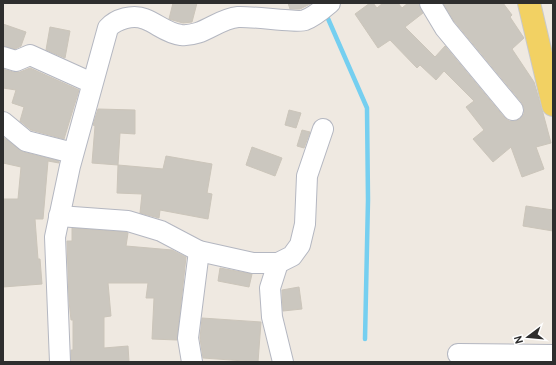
<svg xmlns="http://www.w3.org/2000/svg" width="556" height="365" font-family="Overpass,sans-serif">
  <style>
    .lines { fill: none; stroke-linecap: round; stroke-linejoin: round }
    .stream { stroke: #75cff0; stroke-width: 4.5 }
    .building { fill: #cbc7bf; stroke: #cbc5ba }
    .minor-casing { stroke: #b4b7c1; stroke-width: 22 }
    .major-casing { stroke: #c9c9c9; stroke-width: 24 }
    .minor { stroke: #fff; stroke-width: 20 }
    .major { stroke: #f2d163; stroke-width: 22 }
  </style>
  <rect width="100%" height="100%" fill="#efe9e1"/>
  <g class="lines">
    <polyline class="stream" points="326,14 367,108 368,200 365,339"/>
  </g>
  <g class="building">
    <polygon points="173,3 197,3 192,22 183,23 169,19"/>
    <polygon points="288,3 312,3 300,9 290,9"/>
    <polygon points="370,3 373,3 377,8 383,3 398,3 402,8 408,3 419,3 423,13 405,27 435,57 445,46 504,117 509,121 515,121 520,119 524,114 524,108 522,103 454,21 443,3 503,3 512,15 510,17 524,38 512,49 534,82 543,113 551,143 536,147 544,169 522,177 511,147 493,162 473,139 484,130 466,107 474,101 444,71 436,80 420,65 417,68 390,40 378,48 355,14"/>
    <polygon points="3,24 26,32 21,46 15,49 3,46"/>
    <polygon points="50,27 70,31 65,58 46,50"/>
    <polygon points="30,68 79,90 64,139 31,130 20,121 24,107 12,103 16,90 3,88 3,69 13,72 20,72"/>
    <polygon points="98,109 135,110 135,134 120,133 118,165 92,163 95,126 93,125"/>
    <polygon points="289,110 301,113 296,128 285,125"/>
    <polygon points="302,130 310,132 304,148 297,146"/>
    <polygon points="3,137 23,152 59,161 59,163 48,161 43,219 35,219 38,259 40,259 42,284 3,287 4,199 18,199 21,167 3,163"/>
    <polygon points="252,147 282,158 275,176 246,165"/>
    <polygon points="166,156 212,164 207,193 212,194 208,219 160,210 159,218 140,213 142,194 117,193 118,165 163,169"/>
    <polygon points="526,206 553,210 553,231 523,226"/>
    <polygon points="72,228 126,232 128,233 126,246 172,250 186,257 177,340 152,339 154,298 146,298 148,283 108,283 111,316 104,317 104,348 128,346 129,362 71,362 71,350 73,350 73,320 71,320 69,301 67,241 72,241"/>
    <polygon points="220,268 252,274 249,287 218,281"/>
    <polygon points="299,287 302,309 283,311 282,290"/>
    <polygon points="202,318 261,322 258,362 203,358 200,338"/>
  </g>
  <g class="lines">
    <g class="minor-casing">
      <g id="minor">
        <polyline points="430,3 445,28 513,110"/>
        <polyline points="3,57 16,61 30,55 92,83"/>
        <polyline points="3,122 26,141 73,153"/>
        <polyline points="59,216 128,221 161,231 199,251 253,263 278,263 292,256 300,245 305,224 307,176 323,129"/>
        <polyline points="278,263 270,288 272,317 283,362"/>
        <polyline points="458,354 553,355"/>
        <path d="M60,362l-5,-125 15,-71 38,-138c8,-9 25,-14 37,-9 13,5 21,14 36,16 22,2 36,-16 57,-18 14,-1 60,6 67,3 9,-3 18,-11 25,-17"/>
        <polyline points="192,362 188,338 199,251"/>
      </g>
    </g>
    <g class="major-casing">
      <polyline id="major" points="529,3 553,105"/>
    </g>
    <use href="#minor" class="minor"/>
    <use href="#major" class="major"/>
  </g>
  <rect width="556" height="365" fill="none" stroke="#2e2e2e" stroke-width="8"/>
  <g transform="translate(528 337) rotate(254)" stroke="#ffffff" stroke-width="3" paint-order="stroke">
  <path d="M0-3L7 15L0 10L-7 15Z" fill="#2e2e2e"/>
  <text y="-6" font-size="11" font-weight="bold" text-anchor="middle" fill="#2e2e2e">N</text>
  </g>
</svg>
